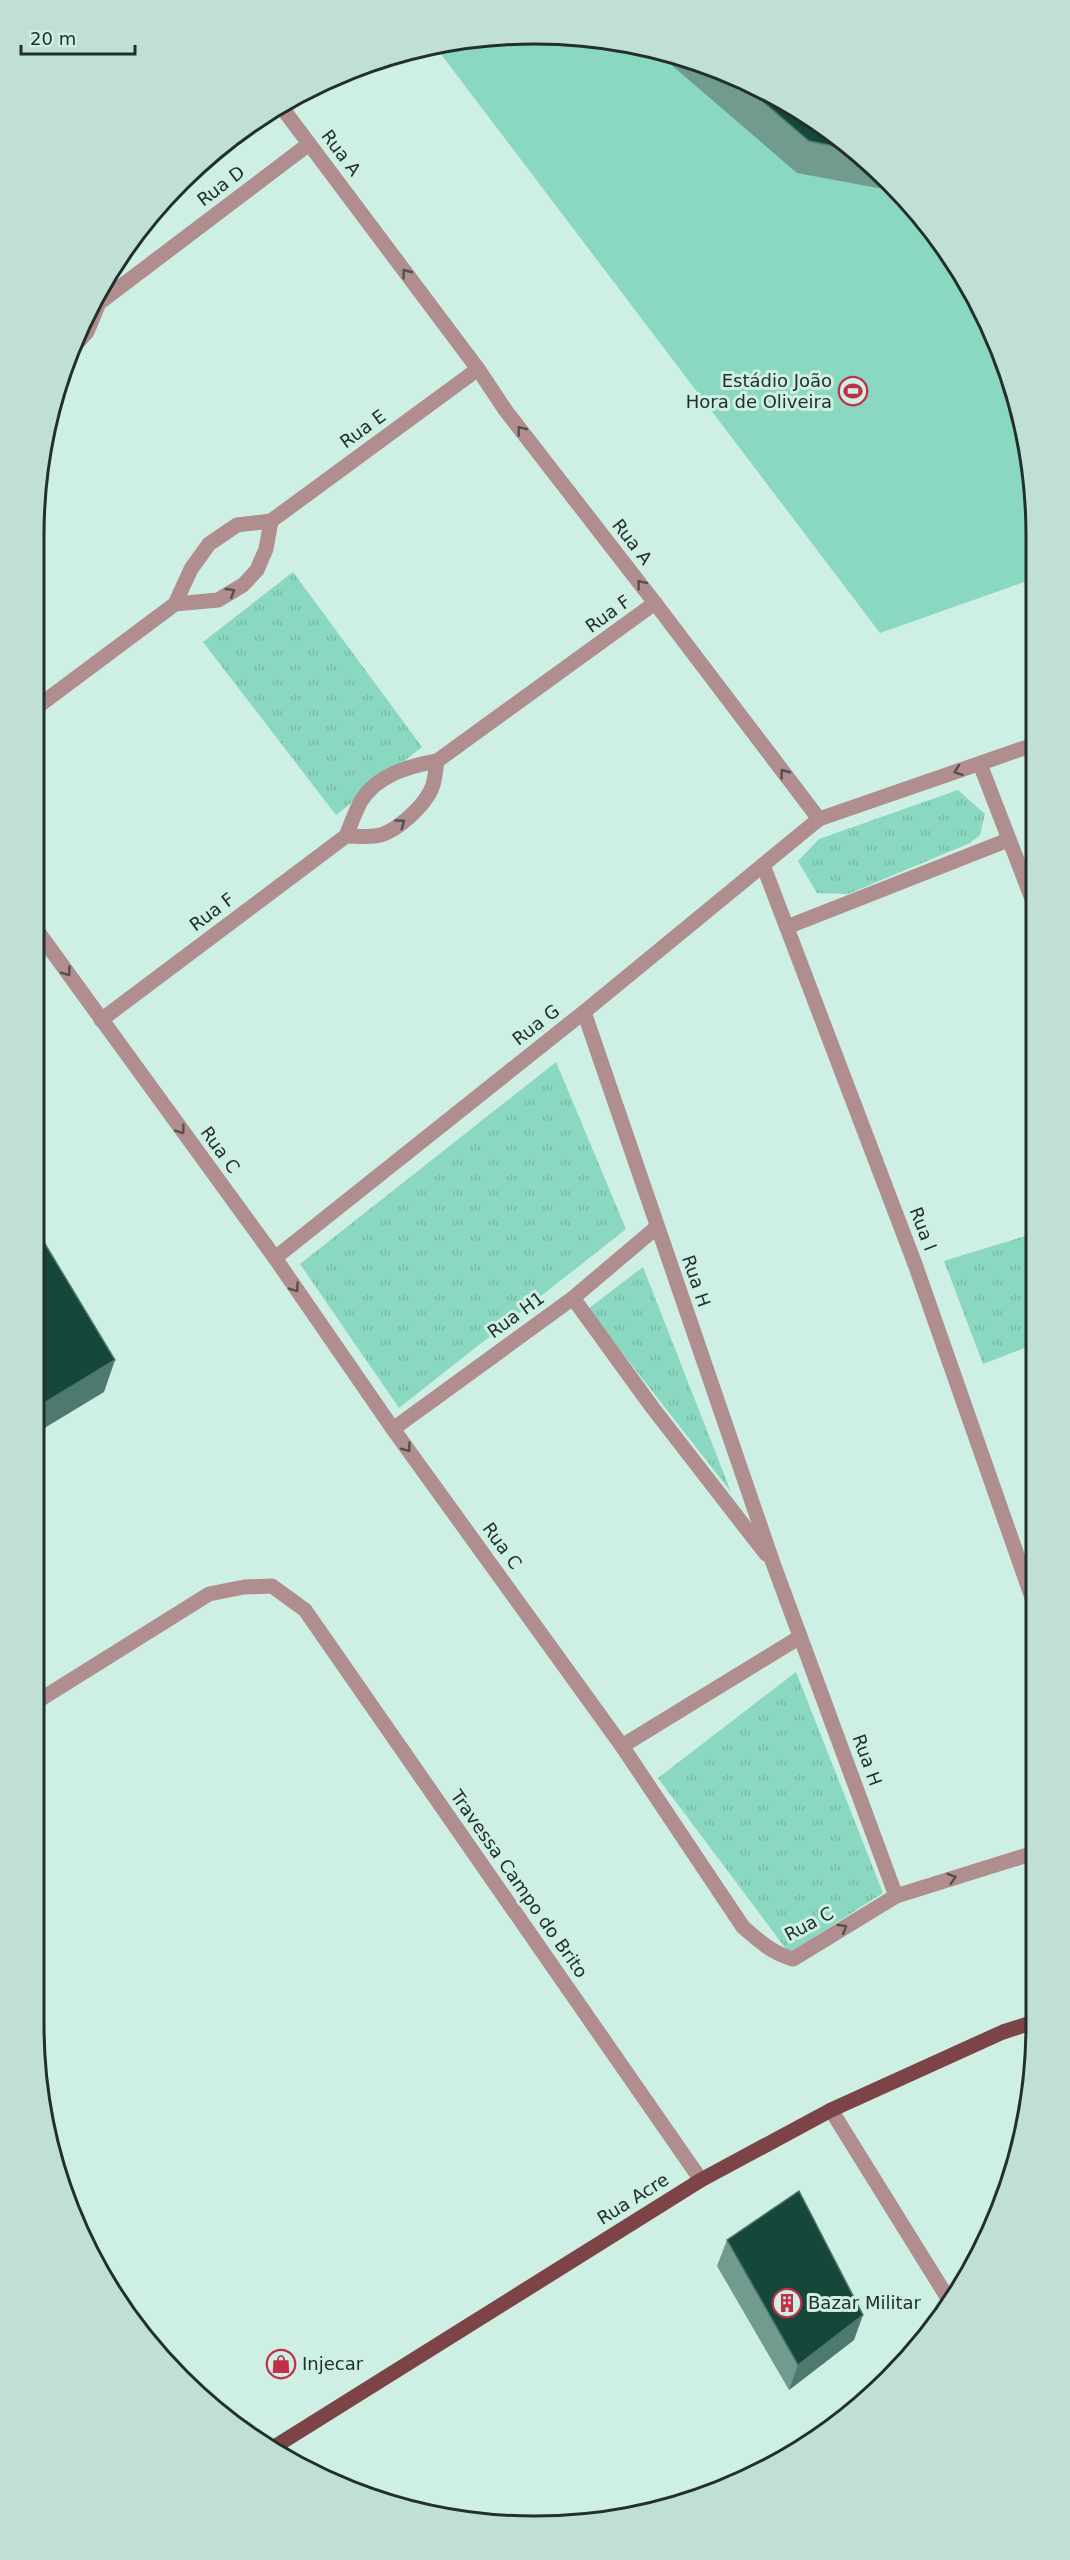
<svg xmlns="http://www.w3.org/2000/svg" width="1070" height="2560" font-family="'DejaVu Sans',sans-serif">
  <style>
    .park { fill: url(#park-tufts) }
    .garden { fill: #8ad8c1 }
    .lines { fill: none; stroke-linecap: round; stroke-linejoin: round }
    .minor { stroke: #b08d8e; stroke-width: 15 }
    .major { stroke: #7d4447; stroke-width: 15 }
    .wall { fill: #729b90 }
    .shaded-wall { fill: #4d796e }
    .building { fill: #16473b; stroke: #4d796e; stroke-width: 1.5 }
    .oneway { stroke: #54504e }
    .labels { text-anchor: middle; stroke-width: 6; stroke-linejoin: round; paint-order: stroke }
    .street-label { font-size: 18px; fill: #222f2b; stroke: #ceefe4 }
    .poi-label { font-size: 18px; fill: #222f2b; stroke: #ceefe4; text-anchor: start }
    .rim { fill: none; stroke: #222f2b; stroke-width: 3 }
  </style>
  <defs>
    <pattern id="park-tufts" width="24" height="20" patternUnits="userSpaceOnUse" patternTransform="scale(1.5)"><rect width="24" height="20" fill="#8ad8c1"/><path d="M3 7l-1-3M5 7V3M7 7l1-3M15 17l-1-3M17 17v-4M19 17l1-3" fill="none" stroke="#77baa6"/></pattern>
  </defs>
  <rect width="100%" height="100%" fill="#ceefe4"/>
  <g class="park">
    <polygon points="293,572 422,747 336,815 203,642"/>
    <polygon points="958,790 985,814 980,835 970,843 848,894 817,893 798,861 819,839"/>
    <polygon points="556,1062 626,1229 399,1408 300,1264"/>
    <polygon points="1035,1233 1035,1344 983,1364 944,1261"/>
    <polygon points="643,1267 731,1492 588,1309"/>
    <polygon points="796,1672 883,1893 789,1953 658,1778"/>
  </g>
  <polygon class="garden" points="502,34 600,37 696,60 814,118 913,204 985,313 1033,469 1033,579 880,633 434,45"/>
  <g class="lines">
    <g class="minor">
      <polyline points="280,105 478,369 506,411 655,603 819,819"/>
      <polyline points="70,351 87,332 99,303 309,144"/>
      <polyline points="175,604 218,600 243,585 257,570 266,549 271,521"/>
      <polyline points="33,710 175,604 191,569 209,544 237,525 271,521 478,369"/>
      <polyline points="980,764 1034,904"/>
      <path d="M346,836c9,0 20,1 29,0 20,-2 52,-32 58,-51 2,-7 3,-16 4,-24"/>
      <polyline points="763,865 915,1264 1036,1609"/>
      <path d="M33,925l242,333 118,171 229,317 121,181c16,14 29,26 50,32l103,-63 141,-44"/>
      <polyline points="787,927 1008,840"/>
      <polyline points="584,1012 773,1563 896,1896"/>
      <path d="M101,1020l245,-184c5,-12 9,-24 15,-35 16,-26 48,-35 76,-40l218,-158"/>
      <polyline points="275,1258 584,1012 819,819 1033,745"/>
      <polyline points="573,1298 652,1407 766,1554"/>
      <polyline points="393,1429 573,1298 657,1227"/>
      <polyline points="33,1704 209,1594 244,1587 272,1586 305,1610 701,2180"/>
      <polyline points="622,1746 800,1637"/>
      <polyline points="831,2110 949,2300"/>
    </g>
    <polyline class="major" points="271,2449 701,2180 831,2110 1003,2032 1037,2021"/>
  </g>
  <g class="wall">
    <polygon points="654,50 696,60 814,118 899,192 797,173"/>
    <polygon points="727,2240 854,2340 789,2390 717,2266"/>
  </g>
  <g class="shaded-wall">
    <polygon points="115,1360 104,1392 33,1435 33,1410"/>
    <polygon points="863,2315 854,2340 789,2390 798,2365"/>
  </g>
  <g class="building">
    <polygon points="739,81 814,118 849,149 809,141"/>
    <polygon points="33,1224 115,1360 33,1410"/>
    <polygon points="799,2191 863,2315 798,2365 727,2240"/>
  </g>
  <defs><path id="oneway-chevron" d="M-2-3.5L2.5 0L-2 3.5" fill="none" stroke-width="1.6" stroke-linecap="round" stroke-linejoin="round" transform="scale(1.5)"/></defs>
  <g class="oneway">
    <use href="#oneway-chevron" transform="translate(406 273) rotate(-127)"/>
    <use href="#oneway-chevron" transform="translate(521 430) rotate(-128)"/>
    <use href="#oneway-chevron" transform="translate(641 584) rotate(-128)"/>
    <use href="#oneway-chevron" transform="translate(231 592) rotate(-31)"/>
    <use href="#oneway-chevron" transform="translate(958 771) rotate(161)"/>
    <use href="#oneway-chevron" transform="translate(784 773) rotate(-127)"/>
    <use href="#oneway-chevron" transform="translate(401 823) rotate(-36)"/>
    <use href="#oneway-chevron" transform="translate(67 972) rotate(54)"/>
    <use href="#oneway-chevron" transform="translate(181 1130) rotate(54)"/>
    <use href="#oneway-chevron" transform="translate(295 1288) rotate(55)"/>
    <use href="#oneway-chevron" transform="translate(407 1448) rotate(54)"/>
    <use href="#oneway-chevron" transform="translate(952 1878) rotate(-17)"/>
    <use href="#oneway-chevron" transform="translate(843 1928) rotate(-31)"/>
  </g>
  <defs>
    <g id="stadium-ring" transform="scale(1.5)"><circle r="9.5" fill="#ceefe4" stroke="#c13048" stroke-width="1.5"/><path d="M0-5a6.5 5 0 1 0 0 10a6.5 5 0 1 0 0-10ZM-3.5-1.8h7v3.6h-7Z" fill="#c13048"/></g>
    <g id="building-ring" transform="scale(1.5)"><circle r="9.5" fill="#ceefe4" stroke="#c13048" stroke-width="1.5"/><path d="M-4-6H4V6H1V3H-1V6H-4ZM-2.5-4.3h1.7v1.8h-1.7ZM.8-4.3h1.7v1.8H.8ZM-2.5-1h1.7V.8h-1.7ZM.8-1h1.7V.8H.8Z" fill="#c13048"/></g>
    <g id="shop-ring" transform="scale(1.5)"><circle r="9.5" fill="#ceefe4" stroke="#c13048" stroke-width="1.5"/><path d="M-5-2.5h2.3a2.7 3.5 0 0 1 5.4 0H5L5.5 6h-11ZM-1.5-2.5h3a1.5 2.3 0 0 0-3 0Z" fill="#c13048"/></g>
  </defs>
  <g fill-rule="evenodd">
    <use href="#stadium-ring" x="853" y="391"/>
    <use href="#building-ring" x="787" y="2303"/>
    <use href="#shop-ring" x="281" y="2364"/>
  </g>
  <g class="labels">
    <g class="street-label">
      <text transform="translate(341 153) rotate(53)" y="6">Rua A</text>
      <text transform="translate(221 186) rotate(-37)" y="6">Rua D</text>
      <text transform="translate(363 429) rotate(-36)" y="6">Rua E</text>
      <text transform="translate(632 542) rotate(52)" y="6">Rua A</text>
      <text transform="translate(608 614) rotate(-36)" y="6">Rua F</text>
      <text transform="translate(212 912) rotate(-37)" y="6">Rua F</text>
      <text transform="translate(536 1025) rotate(-38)" y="6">Rua G</text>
      <text transform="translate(220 1150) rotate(54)" y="6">Rua C</text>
      <text transform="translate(923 1229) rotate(69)" y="6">Rua I</text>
      <text transform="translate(696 1281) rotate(71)" y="6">Rua H</text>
      <text transform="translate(516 1315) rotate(-36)" y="6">Rua H1</text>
      <text transform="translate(502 1546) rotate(54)" y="6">Rua C</text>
      <text transform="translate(867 1760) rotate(70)" y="6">Rua H</text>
      <text transform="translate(519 1884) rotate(55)" y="6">Travessa Campo do Brito</text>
      <text transform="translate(809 1924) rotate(-28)" y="6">Rua C</text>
      <text transform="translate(633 2199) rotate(-32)" y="6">Rua Acre</text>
    </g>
    <g class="poi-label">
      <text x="832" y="387" text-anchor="end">Estádio João<tspan x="832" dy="21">Hora de Oliveira</tspan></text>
      <text x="808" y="2309">Bazar Militar</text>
      <text x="302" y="2370">Injecar</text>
    </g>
  </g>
  <path d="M0 0H1070V2560H0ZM535 44H535A491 491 0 0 1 1026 535V2025A491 491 0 0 1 535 2516H535A491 491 0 0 1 44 2025V535A491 491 0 0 1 535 44Z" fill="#c0e0d5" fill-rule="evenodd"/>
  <path class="rim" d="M535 44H535A491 491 0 0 1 1026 535V2025A491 491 0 0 1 535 2516H535A491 491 0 0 1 44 2025V535A491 491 0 0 1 535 44Z"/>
  <path d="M21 45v9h114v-9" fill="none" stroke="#222f2b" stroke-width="3"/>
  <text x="30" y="45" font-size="18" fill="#222f2b" stroke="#ceefe4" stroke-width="4.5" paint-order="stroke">20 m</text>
</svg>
